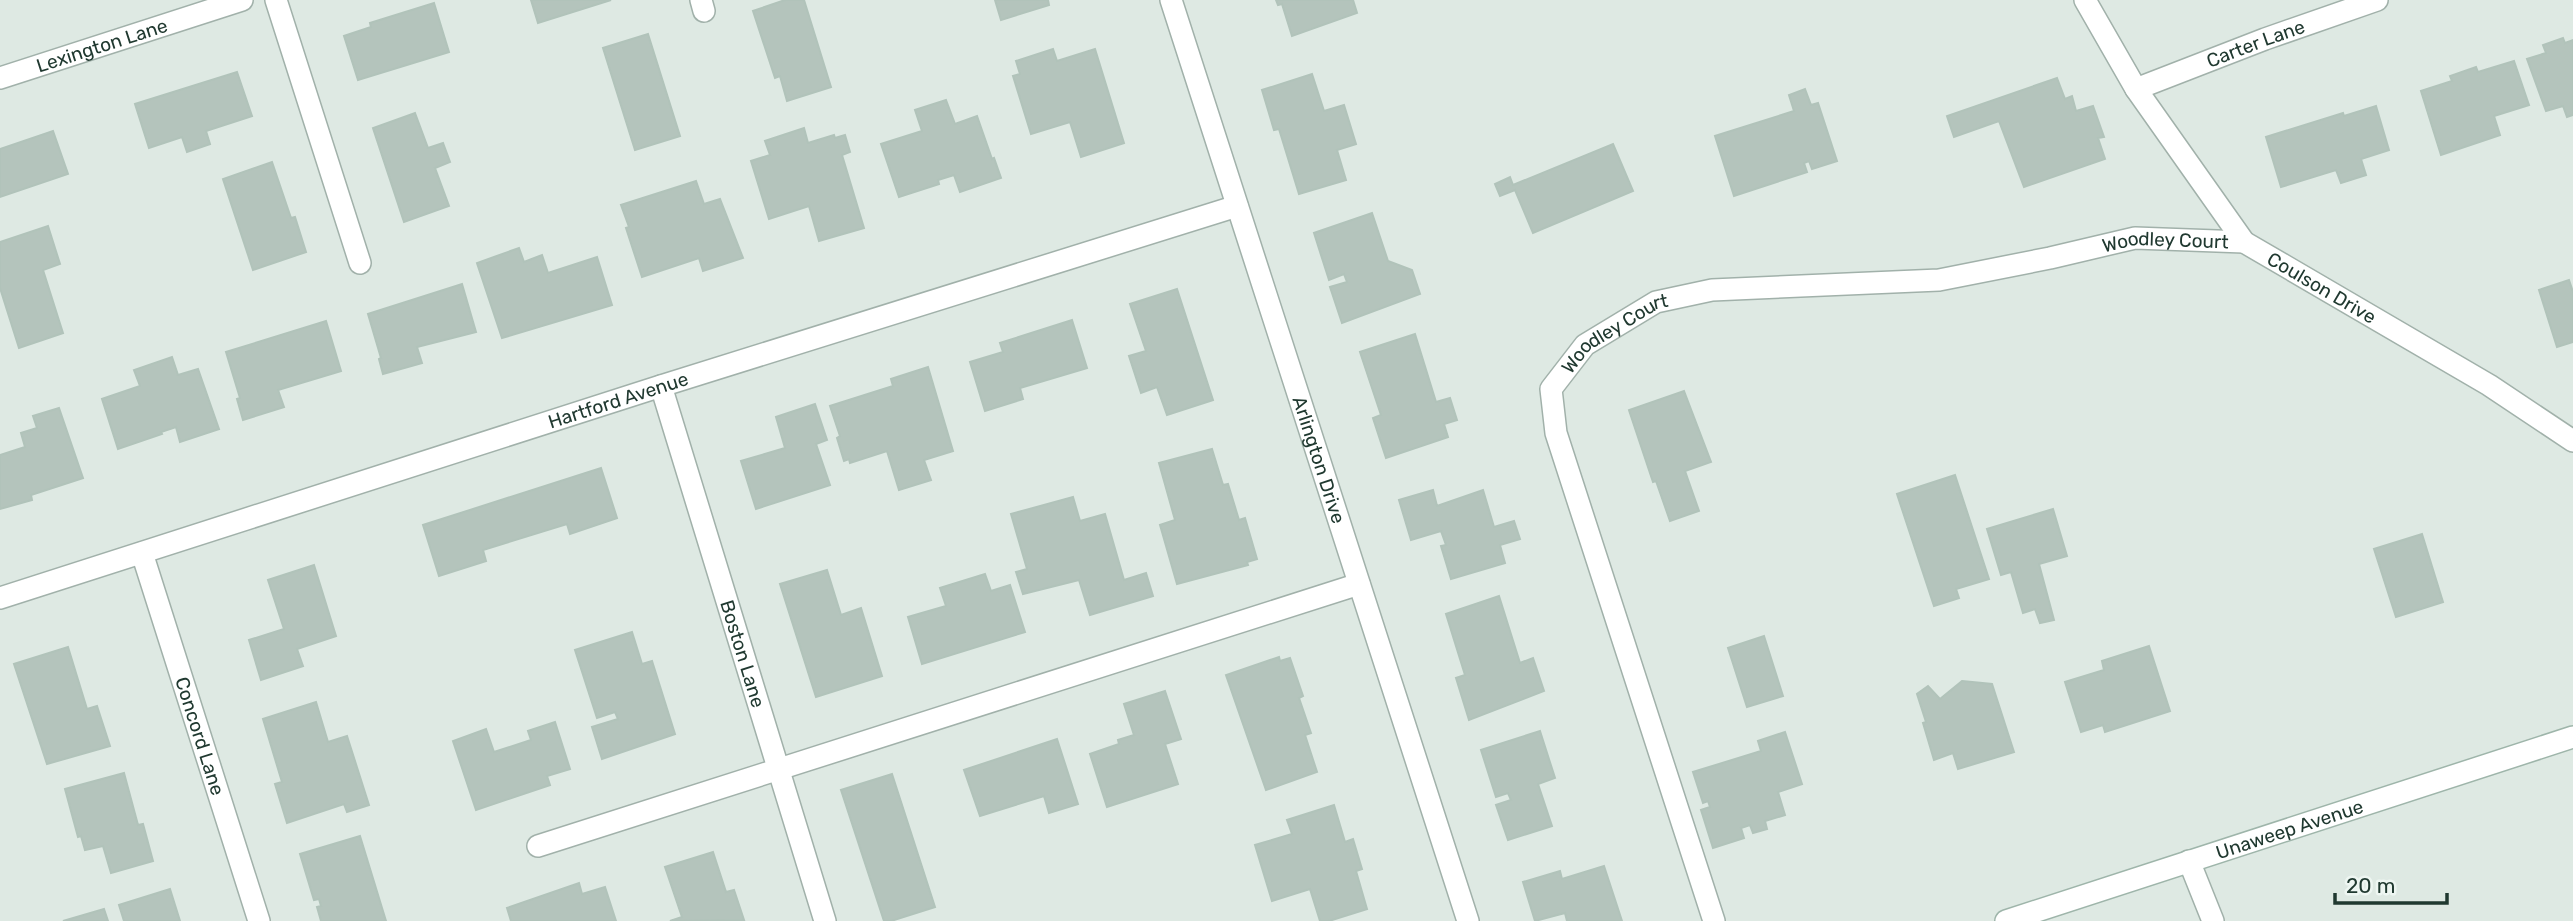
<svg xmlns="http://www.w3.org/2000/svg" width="2573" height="921" font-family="Rubik,sans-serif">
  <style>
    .building { fill: #b4c4bc; stroke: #b1c3ba; stroke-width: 2 }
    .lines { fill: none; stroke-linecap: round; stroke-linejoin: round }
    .minor-casing { stroke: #a1b1aa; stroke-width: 24 }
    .secondary-casing { stroke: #9eb5aa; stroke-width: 24 }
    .minor { stroke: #fff; stroke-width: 21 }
    .secondary { stroke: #fff; stroke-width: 21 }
    .labels { text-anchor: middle; stroke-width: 5; stroke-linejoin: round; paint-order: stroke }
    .street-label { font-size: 19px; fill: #203930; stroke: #eef6f2 }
  </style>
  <rect width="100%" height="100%" fill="#dee9e3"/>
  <g class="building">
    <polygon points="531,0 611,0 538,23"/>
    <polygon points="785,0 804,0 831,87 787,101 780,76 775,78 753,11"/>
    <polygon points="995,0 1048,0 1049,5 1001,20"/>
    <polygon points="1276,0 1353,0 1357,13 1292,36 1282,4 1278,5"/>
    <polygon points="434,3 449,52 358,80 344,36 371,27 370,23"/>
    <polygon points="648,34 680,136 635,150 603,48"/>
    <polygon points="2563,38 2565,43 2573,40 2573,115 2567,117 2563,106 2546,111 2527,59 2546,53 2543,45"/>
    <polygon points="1053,49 1057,61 1095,49 1124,143 1081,157 1070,122 1031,134 1013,76 1020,74 1016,61"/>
    <polygon points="2514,61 2529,105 2494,116 2500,135 2441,155 2421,91 2452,81 2450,76 2476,67 2478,72"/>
    <polygon points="237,72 252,116 206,131 210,144 187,152 182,137 149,148 135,104"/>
    <polygon points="1312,74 1324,111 1344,105 1356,144 1337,150 1346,180 1299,194 1279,129 1274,130 1262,90"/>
    <polygon points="2057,78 2065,99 2072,96 2076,111 2093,106 2104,137 2098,138 2105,159 2024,187 1999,121 1954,137 1947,116"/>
    <polygon points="1805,89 1811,105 1818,103 1837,161 1812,169 1809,161 1804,163 1807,172 1734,196 1715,136 1794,111 1789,95"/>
    <polygon points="946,100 955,124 977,116 992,159 994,158 1001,178 960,192 954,175 938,180 939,184 899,197 881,144 922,131 915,110"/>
    <polygon points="2376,106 2389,150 2361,159 2366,175 2341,183 2336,170 2281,187 2266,137 2343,113 2344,116"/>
    <polygon points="415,113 428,148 443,143 450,162 435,168 449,206 404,222 373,128"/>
    <polygon points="804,128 808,143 834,135 835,138 845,135 850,152 842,155 864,228 819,241 809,206 769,219 751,161 770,155 765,141"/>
    <polygon points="53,131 68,174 0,197 0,149"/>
    <polygon points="1613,144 1633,191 1533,233 1515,190 1500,196 1495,184 1510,177 1513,185"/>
    <polygon points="272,162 291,218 295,217 306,252 253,270 223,179"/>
    <polygon points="696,181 704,204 720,199 743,258 703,271 699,258 642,277 626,228 629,227 621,205"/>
    <polygon points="1372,213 1388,261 1412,270 1420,294 1342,323 1330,287 1347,282 1344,274 1329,280 1314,233"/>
    <polygon points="48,226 60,264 43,270 63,333 19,348 0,288 0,242"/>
    <polygon points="519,248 524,262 542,255 548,273 597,257 612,305 502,338 477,263"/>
    <polygon points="2569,280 2573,292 2573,342 2557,347 2539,290"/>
    <polygon points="462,284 476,332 417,347 422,363 383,374 379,359 381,358 368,314"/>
    <polygon points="1177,289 1213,400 1167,415 1157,387 1141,393 1129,356 1146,351 1130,304"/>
    <polygon points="1072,320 1087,368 1020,388 1023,399 985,411 970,362 1003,352 1000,343"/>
    <polygon points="326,321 341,371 278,390 284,407 243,420 237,399 240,398 226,352"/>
    <polygon points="1415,334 1436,402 1450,398 1457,420 1444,424 1448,437 1386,458 1373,418 1381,415 1360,352"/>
    <polygon points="172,357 178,375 198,369 219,429 180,442 176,427 161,432 162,434 118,449 102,399 140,386 134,370"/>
    <polygon points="928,367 953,451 924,460 931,480 899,490 887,451 850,463 849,459 844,461 837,438 840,436 830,406 893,386 891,379"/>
    <polygon points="1684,391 1711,462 1685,471 1699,511 1670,521 1656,481 1653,482 1629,410"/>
    <polygon points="815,404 827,440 816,444 830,485 756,509 741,461 785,448 776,417"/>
    <polygon points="59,408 83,478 31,495 32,500 0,509 0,455 25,447 21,433 37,428 33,416"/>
    <polygon points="1212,449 1223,485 1228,484 1239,520 1245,518 1257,559 1247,562 1248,565 1177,584 1160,525 1175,520 1159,463"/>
    <polygon points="601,468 617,518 570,534 567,524 483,550 486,561 439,576 423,525"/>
    <polygon points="1955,475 1989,579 1956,589 1959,598 1934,606 1897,494"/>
    <polygon points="1433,490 1437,506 1483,490 1494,527 1514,521 1520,539 1500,545 1505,563 1451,579 1441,546 1446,545 1441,531 1411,540 1399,500"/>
    <polygon points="1073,497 1080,521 1105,514 1124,580 1146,573 1153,596 1090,615 1079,580 1023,594 1016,572 1027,569 1011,514"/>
    <polygon points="2053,509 2067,556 2039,564 2054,620 2040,623 2035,609 2023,613 2011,572 2001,575 1987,529"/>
    <polygon points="2422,534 2443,602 2396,617 2374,549"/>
    <polygon points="314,565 336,636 297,649 303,666 261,680 249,640 284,629 268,580"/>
    <polygon points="827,570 841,615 861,608 882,676 816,697 780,584"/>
    <polygon points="985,574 991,591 1010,585 1025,632 922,664 908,617 946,606 940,588"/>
    <polygon points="1499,596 1520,663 1533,658 1544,691 1469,720 1456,678 1465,675 1446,614"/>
    <polygon points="632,632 642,664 652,661 675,734 602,759 592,727 618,719 615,712 597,718 575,650"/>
    <polygon points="1764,636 1783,696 1747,707 1728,648"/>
    <polygon points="2149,646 2170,711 2105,732 2103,725 2081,732 2065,682 2104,670 2102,661"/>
    <polygon points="68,647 87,709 97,706 110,746 47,764 14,664"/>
    <polygon points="1279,657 1280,661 1290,658 1303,696 1299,698 1311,733 1305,735 1317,772 1266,790 1226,675"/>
    <polygon points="1962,681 1992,684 2014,752 1958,769 1953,753 1934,760 1923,723 1926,722 1917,694 1928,686 1940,699"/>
    <polygon points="1165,691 1181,739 1165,744 1178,784 1107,807 1090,754 1119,744 1118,740 1134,735 1124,704"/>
    <polygon points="316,702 328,742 347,736 369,805 347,812 344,804 287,823 275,784 282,782 263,719"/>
    <polygon points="555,722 570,769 547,776 550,785 476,810 453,741 486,729 494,752 531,740 528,731"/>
    <polygon points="1540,731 1555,778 1538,784 1552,826 1508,840 1496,805 1511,800 1508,793 1496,797 1481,750"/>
    <polygon points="1785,732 1802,784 1778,792 1785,815 1765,821 1767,829 1753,833 1750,825 1741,828 1744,838 1713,848 1701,810 1710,807 1708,801 1703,803 1693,772 1761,751 1758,741"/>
    <polygon points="1057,739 1078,804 1049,813 1044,796 980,816 964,770"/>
    <polygon points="124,773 138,825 143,824 153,861 111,873 103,846 85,850 81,836 78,837 65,789"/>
    <polygon points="892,774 935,907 891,921 884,921 841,790"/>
    <polygon points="1334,805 1345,842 1353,839 1362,869 1356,871 1367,909 1329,921 1320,921 1310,889 1272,901 1255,845 1292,834 1287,820"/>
    <polygon points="360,836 386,921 321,921 317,907 321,906 319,899 314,900 300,854"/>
    <polygon points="713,852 726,892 734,890 744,920 670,921 682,917 665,867"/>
    <polygon points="1604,866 1622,921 1567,921 1565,913 1535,921 1523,882 1560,871 1562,879"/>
    <polygon points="579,883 582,894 605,887 616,921 511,921 507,908"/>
    <polygon points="170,889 180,921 124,921 119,905"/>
    <polygon points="104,909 108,921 63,921"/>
  </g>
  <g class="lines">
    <g class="minor-casing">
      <g id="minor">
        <polyline points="276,0 360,263"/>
        <polyline points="701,0 704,11"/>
        <path id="s1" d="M1171,0l297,921"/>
        <path id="s2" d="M2085,0l51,89 108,153 245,143 84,56"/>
        <path id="s3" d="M0,78l242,-78"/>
        <path id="s4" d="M2136,89l129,-50 112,-39"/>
        <path id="s5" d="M661,386l164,535"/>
        <path id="s6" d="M142,553l117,368"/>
        <path id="s7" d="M0,598l661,-212 576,-180"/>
        <polyline points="538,846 1359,584"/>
        <polyline points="2189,861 2213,921"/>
        <path id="s8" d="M1714,921l-158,-488 -5,-44 34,-44 71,-43 56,-12 227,-10 111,-22 85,-20 109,4"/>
      </g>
    </g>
    <g class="secondary-casing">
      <g id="secondary">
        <path id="s9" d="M2006,921l567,-184"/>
      </g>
    </g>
    <use href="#minor" class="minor"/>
    <use href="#secondary" class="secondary"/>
  </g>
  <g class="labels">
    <g class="street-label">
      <text dy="7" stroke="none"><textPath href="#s4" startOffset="128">Carter Lane</textPath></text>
      <text dy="7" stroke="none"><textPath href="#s3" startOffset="107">Lexington Lane</textPath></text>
      <text dy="7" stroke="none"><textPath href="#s8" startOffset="1211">Woodley Court</textPath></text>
      <text dy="7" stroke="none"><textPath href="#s2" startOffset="380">Coulson Drive</textPath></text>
      <text dy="7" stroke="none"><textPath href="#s8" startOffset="644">Woodley Court</textPath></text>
      <text dy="7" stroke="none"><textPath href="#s7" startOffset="649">Hartford Avenue</textPath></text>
      <text dy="7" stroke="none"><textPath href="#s1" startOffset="483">Arlington Drive</textPath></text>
      <text dy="7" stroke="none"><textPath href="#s5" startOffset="280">Boston Lane</textPath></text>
      <text dy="7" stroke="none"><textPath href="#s6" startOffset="192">Concord Lane</textPath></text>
      <text dy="7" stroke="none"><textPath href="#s9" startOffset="298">Unaweep Avenue</textPath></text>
    </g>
  </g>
  <path d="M2335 893v10h112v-10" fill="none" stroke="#203930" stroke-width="3.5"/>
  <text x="2346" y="893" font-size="21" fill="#203930" stroke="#eef6f2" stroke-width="5" paint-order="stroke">20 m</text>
</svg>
